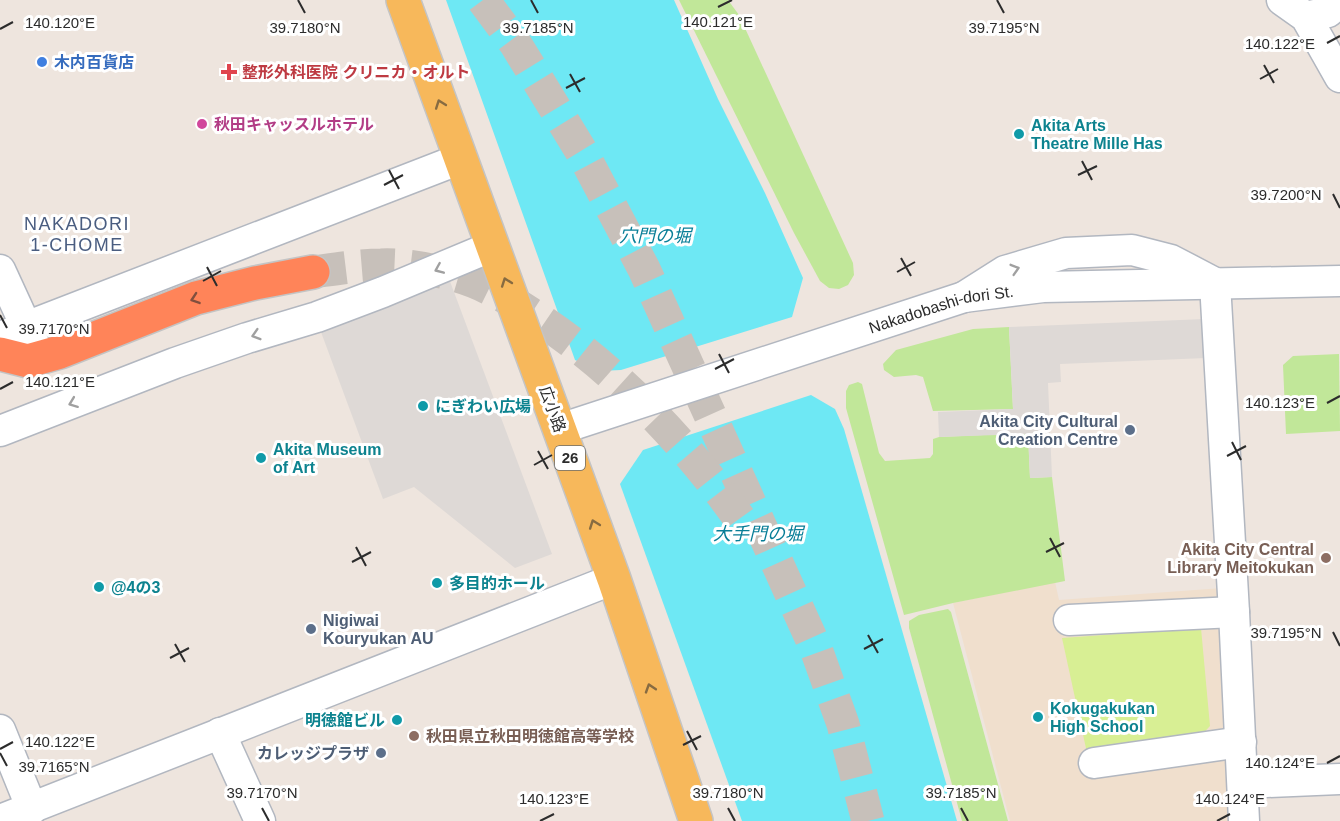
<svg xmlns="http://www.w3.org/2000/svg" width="1340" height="821" font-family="Arial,'Noto Sans JP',sans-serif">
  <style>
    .education { fill: #f0dfcd }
    .green { fill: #c1e799 }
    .pitch { fill: #d8ef94 }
    .plaza { fill: #ded9d6 }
    .water { fill: #6ee8f4 }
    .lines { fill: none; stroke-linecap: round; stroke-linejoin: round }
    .highway-tunnel { stroke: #c7c0ba; stroke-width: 33; stroke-dasharray: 33 16; stroke-linecap: butt }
    .minor-casing { stroke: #b2b7c0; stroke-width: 33 }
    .major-casing { stroke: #c4c4c4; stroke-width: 36 }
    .highway-casing { stroke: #c4c4c4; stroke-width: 36 }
    .minor { stroke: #fff; stroke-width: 30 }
    .major { stroke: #f7b85b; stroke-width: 33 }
    .highway { stroke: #ff8459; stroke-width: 33 }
    .oneway { stroke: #876b41 }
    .oneway2 { stroke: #a0a0a0 }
    .oneway3 { stroke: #804f3e }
    .ticks { fill: none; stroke: #2c2c2c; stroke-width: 2 }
    .shop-dot { fill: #3f7fe0; stroke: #fff; stroke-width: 2 }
    .health-dot { fill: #e0444e; stroke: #fff; stroke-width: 2 }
    .hotel-dot { fill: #d1479c; stroke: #fff; stroke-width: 2 }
    .culture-dot { fill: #0f9aa8; stroke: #fff; stroke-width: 2 }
    .service-dot { fill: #5c6f8a; stroke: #fff; stroke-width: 2 }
    .education-dot { fill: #8d6e63; stroke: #fff; stroke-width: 2 }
    .labels { text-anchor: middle; stroke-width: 6; stroke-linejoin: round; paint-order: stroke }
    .shield { fill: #fff; stroke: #6b6b6b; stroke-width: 1.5 }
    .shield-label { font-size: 15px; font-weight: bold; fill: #2c2c2c }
    .shop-label { font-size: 16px; font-weight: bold; fill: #366cbe; stroke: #fff; text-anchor: start }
    .health-label { font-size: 16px; font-weight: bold; fill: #be3a42; stroke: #fff; text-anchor: start }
    .hotel-label { font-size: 16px; font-weight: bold; fill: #b23c85; stroke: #fff; text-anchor: start }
    .culture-label { font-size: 16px; font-weight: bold; fill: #0d838f; stroke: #fff; text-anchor: start }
    .street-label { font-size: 16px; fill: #2c2c2c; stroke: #fff }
    .service-label { font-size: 16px; font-weight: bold; fill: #4e5e75; stroke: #fff; text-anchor: end }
    .education-label { font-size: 16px; font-weight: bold; fill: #785e54; stroke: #fff; text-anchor: end }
    .neighbourhood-label { font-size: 18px; letter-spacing: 1.5px; fill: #4a5d80; stroke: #fff }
    .water-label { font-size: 18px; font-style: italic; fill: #087e97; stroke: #fff }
    .ticks-label { font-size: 15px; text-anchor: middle; fill: #2c2c2c; stroke: #fff; stroke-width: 6; stroke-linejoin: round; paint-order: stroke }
  </style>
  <rect width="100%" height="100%" fill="#eee5de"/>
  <polygon class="education" points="1055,582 1059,600 1222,588 1233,821 1010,821 953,603"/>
  <g class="green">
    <polygon points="679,0 728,0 739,15 853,263 854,275 848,285 839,289 829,288 820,281 794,233"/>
    <polygon points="1009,327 1013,409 933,411 923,377 916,375 894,377 884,370 883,364 896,350 973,329"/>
    <polygon points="1339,354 1340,431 1286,434 1283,365 1293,356"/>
    <polygon points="858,382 862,384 879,453 885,461 930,458 933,454 933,439 939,437 1028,433 1030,478 1052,477 1065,581 953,603 904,615 846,408 846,391 849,385"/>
    <polygon points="948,609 951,612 1008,821 962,821 909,628 909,621 919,615"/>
  </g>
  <polygon class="pitch" points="1201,628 1210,726 1197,740 1087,753 1062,638"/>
  <g class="plaza">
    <polygon points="448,276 552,554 515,568 414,487 383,499 318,324"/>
    <polygon points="1205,319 1206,358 1060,364 1061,382 1048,383 1052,477 1030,478 1028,434 939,437 938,412 1013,409 1009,327"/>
  </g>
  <g class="water">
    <polygon points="446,0 674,0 718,99 765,193 803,278 792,317 621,370 600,371 575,360"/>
    <polygon points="811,395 835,409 844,429 957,821 742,821 620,484 643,450"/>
  </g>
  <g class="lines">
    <g class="highway-tunnel">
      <polyline points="483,0 515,43 583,154 644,269 816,649 843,724 868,821"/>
      <path d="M313,272c22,-3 46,-7 68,-7 23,-1 50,4 72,10 28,7 53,22 77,38 84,54 154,127 212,209"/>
    </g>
    <g class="minor-casing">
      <g id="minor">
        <polyline points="1282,0 1306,17 1340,77"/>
        <polyline points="1306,17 1328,12 1340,2"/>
        <polyline points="0,270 34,344"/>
        <polyline points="964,297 1005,271 1066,253 1132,250 1171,260 1215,283 1234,612 1244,821"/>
        <polyline points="0,337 460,159"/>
        <path id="s1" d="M560,429l404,-132 79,-10 297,-6"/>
        <polyline points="0,431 175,363 247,338 317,317 383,292 493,246"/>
        <polyline points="1069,620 1234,612"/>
        <polyline points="0,730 32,809"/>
        <polyline points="220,733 260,821"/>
        <polyline points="1094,763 1241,742"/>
        <polyline points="1243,783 1340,779"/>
        <polyline points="0,820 614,579"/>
      </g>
    </g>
    <g class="major-casing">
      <polyline id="major" points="403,0 614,579 696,821"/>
    </g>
    <g class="highway-casing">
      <polyline id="highway" points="0,354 28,361 60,352 196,298 255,283 313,272"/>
    </g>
    <use href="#minor" class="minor"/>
    <use href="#major" class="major"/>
    <use href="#highway" class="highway"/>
  </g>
  <defs><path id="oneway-chevron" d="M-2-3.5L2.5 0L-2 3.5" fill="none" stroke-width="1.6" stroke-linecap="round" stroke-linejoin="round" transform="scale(1.5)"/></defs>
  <g class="oneway">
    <use href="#oneway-chevron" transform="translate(440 104) rotate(-110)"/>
    <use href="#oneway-chevron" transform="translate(506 282) rotate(-110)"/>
    <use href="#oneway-chevron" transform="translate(594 524) rotate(-110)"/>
    <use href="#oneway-chevron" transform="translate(650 688) rotate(-108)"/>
  </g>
  <g class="oneway2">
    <use href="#oneway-chevron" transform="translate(439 269) rotate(157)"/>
    <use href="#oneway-chevron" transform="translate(1015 269) rotate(-17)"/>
    <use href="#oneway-chevron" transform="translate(256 335) rotate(163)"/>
    <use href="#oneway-chevron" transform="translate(73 403) rotate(159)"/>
  </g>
  <use class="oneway3" href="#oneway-chevron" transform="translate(195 299) rotate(161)"/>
  <path class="ticks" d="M298,0l7,13M531,0l7,13M997,0l7,13M718,7l14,-7M0,29l13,-7M1327,43l13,-7M1264,65l10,18M570,74l10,18M1260,79l18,-10M566,88l19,-10M1082,161l10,19M389,170l10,19M1078,175l19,-9M384,185l19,-10M1333,194l7,14M901,258l10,18M207,267l10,19M897,272l18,-10M203,281l18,-10M0,315l7,13M719,354l10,19M715,369l19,-10M0,389l13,-7M1327,403l13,-7M1232,442l9,18M538,451l10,18M1227,456l19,-10M534,465l18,-10M1050,538l10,19M356,547l10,19M1046,552l18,-9M352,562l19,-10M1333,632l7,14M868,635l10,18M175,644l10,18M864,649l19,-10M170,658l19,-10M687,731l10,19M683,745l18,-9M0,749l13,-7M0,753l7,13M1327,763l13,-7M262,808l7,13M728,808l7,13M961,808l7,13M540,821l14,-7M1217,821l13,-7"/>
  <circle class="shop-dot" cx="42" cy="62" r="6"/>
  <path class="health-dot" d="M226 63h6v6h6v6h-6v6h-6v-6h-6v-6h6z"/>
  <circle class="hotel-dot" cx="202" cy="124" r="6"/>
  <g class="culture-dot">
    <circle cx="1019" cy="134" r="6"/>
    <circle cx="423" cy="406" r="6"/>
    <circle cx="261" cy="458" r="6"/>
    <circle cx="437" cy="583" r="6"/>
    <circle cx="99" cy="587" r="6"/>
    <circle cx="1038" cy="717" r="6"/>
    <circle cx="397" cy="720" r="6"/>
  </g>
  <g class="service-dot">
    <circle cx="1130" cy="430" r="6"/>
    <circle cx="311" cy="629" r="6"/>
    <circle cx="381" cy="753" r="6"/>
  </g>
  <g class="education-dot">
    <circle cx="1326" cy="558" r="6"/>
    <circle cx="414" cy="736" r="6"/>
  </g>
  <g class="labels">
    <rect class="shield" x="555" y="446" width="30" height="24" rx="4.5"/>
    <g class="shield-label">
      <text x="570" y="463">26</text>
    </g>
    <g class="shop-label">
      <text x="54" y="68">木内百貨店</text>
    </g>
    <g class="health-label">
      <text x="242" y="78">整形外科医院 クリニカ・オルト</text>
    </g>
    <g class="hotel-label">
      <text x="214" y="130">秋田キャッスルホテル</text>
    </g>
    <g class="culture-label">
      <text x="1031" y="131">Akita Arts<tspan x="1031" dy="18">Theatre Mille Has</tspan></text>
      <text x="435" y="412">にぎわい広場</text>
      <text x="273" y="455">Akita Museum<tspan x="273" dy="18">of Art</tspan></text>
      <text x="449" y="589">多目的ホール</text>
      <text x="111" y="593">@4の3</text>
      <text x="1050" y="714">Kokugakukan<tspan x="1050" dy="18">High School</tspan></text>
      <text x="385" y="726" text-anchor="end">明徳館ビル</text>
    </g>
    <g class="street-label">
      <text dy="6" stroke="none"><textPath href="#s1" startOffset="400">Nakadobashi-dori St.</textPath></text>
      <text transform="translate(553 409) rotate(70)" y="6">広小路</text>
    </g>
    <g class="service-label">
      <text x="1118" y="427">Akita City Cultural<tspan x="1118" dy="18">Creation Centre</tspan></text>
      <text x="323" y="626" text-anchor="start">Nigiwai<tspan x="323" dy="18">Kouryukan AU</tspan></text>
      <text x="369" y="759">カレッジプラザ</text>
    </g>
    <g class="education-label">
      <text x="1314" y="555">Akita City Central<tspan x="1314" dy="18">Library Meitokukan</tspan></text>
      <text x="426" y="742" text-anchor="start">秋田県立秋田明徳館高等学校</text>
    </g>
    <g class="neighbourhood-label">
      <text x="77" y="230">NAKADORI<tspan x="77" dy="21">1-CHOME</tspan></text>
    </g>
    <g class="water-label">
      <text x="655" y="242">穴門の堀</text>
      <text x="758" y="540">大手門の堀</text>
    </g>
  </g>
  <g class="ticks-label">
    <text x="718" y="27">140.121°E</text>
    <text x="60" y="28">140.120°E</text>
    <text x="305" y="33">39.7180°N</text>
    <text x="538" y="33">39.7185°N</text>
    <text x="1004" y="33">39.7195°N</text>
    <text x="1280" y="49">140.122°E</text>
    <text x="1286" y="200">39.7200°N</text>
    <text x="54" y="334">39.7170°N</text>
    <text x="60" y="387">140.121°E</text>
    <text x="1280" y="408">140.123°E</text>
    <text x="1286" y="638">39.7195°N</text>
    <text x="60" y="747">140.122°E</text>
    <text x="1280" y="768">140.124°E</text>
    <text x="54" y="772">39.7165°N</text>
    <text x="262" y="798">39.7170°N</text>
    <text x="728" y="798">39.7180°N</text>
    <text x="961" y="798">39.7185°N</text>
    <text x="554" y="804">140.123°E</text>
    <text x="1230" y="804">140.124°E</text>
  </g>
</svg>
